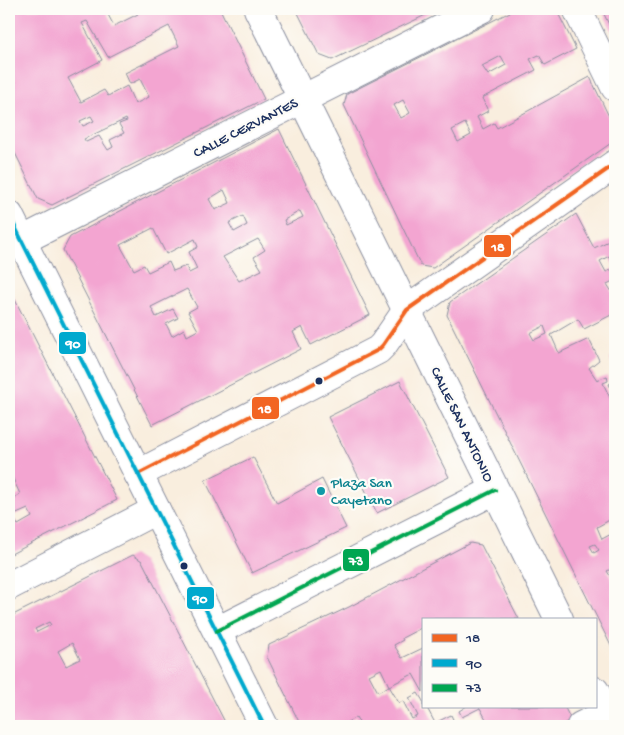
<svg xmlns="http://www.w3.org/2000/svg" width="624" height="735" font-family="'Gochi Hand',sans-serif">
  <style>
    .building { fill: #f3a5d1; fill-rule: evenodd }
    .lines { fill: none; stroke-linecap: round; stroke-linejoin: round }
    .street-casing { stroke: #8a8e9e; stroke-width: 30 }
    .street { stroke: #fff; stroke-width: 28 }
    .bus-1-casing { stroke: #fdfcf7; stroke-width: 8 }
    .bus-2-casing { stroke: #fdfcf7; stroke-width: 8 }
    .bus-3-casing { stroke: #fdfcf7; stroke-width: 8 }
    .bus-1 { stroke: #f26522; stroke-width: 4 }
    .bus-2 { stroke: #00a9ce; stroke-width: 4 }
    .bus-3 { stroke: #00a651; stroke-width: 4 }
    .bus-dot { fill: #1b2f5e; stroke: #fdfcf7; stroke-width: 2 }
    .culture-dot { fill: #0f9aa8; stroke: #fdfcf7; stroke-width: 2 }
    .labels { text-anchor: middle; stroke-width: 4.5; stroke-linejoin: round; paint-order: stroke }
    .street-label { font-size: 15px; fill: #1b2f5e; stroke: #fdfcf7 }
    .culture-label { font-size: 15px; fill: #0d838f; stroke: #fdfcf7; text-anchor: start }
    .line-badge { stroke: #fdfcf7; stroke-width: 2 }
    .badge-label { font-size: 14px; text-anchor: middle; font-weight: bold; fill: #fff }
  </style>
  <rect width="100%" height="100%" fill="#fdfcf7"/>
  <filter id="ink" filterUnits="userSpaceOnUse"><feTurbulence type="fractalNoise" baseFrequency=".02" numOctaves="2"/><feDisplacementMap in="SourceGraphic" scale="10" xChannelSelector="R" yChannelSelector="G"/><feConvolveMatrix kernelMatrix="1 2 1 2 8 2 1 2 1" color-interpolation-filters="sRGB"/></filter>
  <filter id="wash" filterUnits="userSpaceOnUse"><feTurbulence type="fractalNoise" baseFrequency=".0096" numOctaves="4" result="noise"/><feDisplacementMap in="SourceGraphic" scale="20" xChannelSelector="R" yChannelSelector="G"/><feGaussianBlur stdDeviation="1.12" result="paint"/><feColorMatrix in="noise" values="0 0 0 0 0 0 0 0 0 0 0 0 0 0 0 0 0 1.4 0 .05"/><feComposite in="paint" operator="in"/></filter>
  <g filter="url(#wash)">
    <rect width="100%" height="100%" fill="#f9eede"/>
    <g id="blocks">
      <g class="building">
        <path d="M9,9h72l1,1 3,-1h20l9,17 24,-12 -3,-5h85l44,90 -212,106 -14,-6 -29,-58zM87,21l21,36 61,-31 10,20 -54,27 5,11 10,-5 9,18 -14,7 -8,-18 -19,10 -4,-6 -23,12 -13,-24 34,-18 -20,-37zM91,116l3,5 -11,5 -3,-5zM126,119l1,2 -8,3 5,9 -14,7 3,7 -5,3 -9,-14 -13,6 -2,-3z"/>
        <polygon points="296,9 438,9 332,60 319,55"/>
        <path d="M516,9h40l20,40 -31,16 -6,-10 -9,4 6,11 -54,28 6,13 -11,6 6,12 11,-6 3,5 93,-51 25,52 -1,12 -181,127 -12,-2 -77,-161 3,-11zM501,56l5,9 -18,10 -6,-9zM403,100l7,13 -9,5 -7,-13zM465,123l6,12 -13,7 -6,-12z"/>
        <polygon points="602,9 615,9 615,37 602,10"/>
        <path d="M279,129l91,186 -59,30 -9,-18 -9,5 8,17 -149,76 -89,-175 7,-13zM224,190l6,13 -15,7 -6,-11zM300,211l3,6 -17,8 -2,-5zM243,216l4,9 -13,7 -5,-9zM153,228l13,26 29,-15 3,8 -9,5 8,17 -8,4 -3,-7 -13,5 -4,-9 -21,10 -4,-7 -10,5 -14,-25zM258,239l7,11 -11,7 8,13 -23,11 -16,-24zM187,289l10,18 -9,5 10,18 -11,6 -3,-7 -12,7 -6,-12 12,-6 -5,-9 -17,8 -5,-10z"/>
        <path d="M576,214l18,34 21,-10v42l-8,4 5,8 3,-2v23l-31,16 -6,-10 -27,16 8,18 30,-14 10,21 -10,8 8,12 10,-4 1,5 -5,2 8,17 4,-2 -6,-14 6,-3v136l-18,10 5,12 13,-7v35l-8,4 6,10 2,-2v75l-168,-339 3,-13zM609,256l6,12 -9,4 -6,-11zM544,326l3,8 -13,6 -4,-7zM595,544l4,6 -5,3 -4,-7z"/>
        <path d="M9,288l108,212 -108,55v-54l11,-7 -11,-24zM28,509l4,8 -14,8 -6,-9z"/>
        <polygon points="615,356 615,370 610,358"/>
        <polygon points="400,381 449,477 377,513 328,417"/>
        <polygon points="253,457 277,503 322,479 346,528 252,573 205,480"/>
        <polygon points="470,543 481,545 519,619 423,619 423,627 402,638 403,640 394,645 402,658 423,648 423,692 413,674 389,686 381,669 369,675 378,692 389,686 399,703 403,701 412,719 418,716 409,698 418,693 423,701 423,706 426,706 435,723 451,715 456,726 357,726 360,724 356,717 344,724 345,726 301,726 267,657 269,645 349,607"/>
        <path d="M133,555l9,6 85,165h-112l-2,-3 -6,3h-98v-109zM49,622l2,3 -14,7 -2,-3zM72,643l8,16 -14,7 -8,-15z"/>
        <polygon points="467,706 564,706 571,720 559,726 477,726 487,721 480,708 462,717 459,711"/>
      </g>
    </g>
  </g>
  <g filter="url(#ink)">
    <use href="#blocks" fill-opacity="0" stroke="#8a8e9e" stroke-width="1"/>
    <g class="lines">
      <g class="street-casing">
        <g id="street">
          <polyline points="258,9 559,619"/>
          <polyline points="577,9 615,87"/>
          <polyline points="9,215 264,726"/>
          <polyline points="9,247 481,9"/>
          <polyline points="138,474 378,350 383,345 407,310 615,164"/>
          <polyline points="9,586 156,510"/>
          <polyline points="217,631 495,490"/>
          <polyline points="595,691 613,726"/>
          <polyline points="581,726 615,709"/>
        </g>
      </g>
      <use href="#street" class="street"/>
      <g class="bus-1-casing">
        <polyline id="bus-1" points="138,474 378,350 383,345 407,310 615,164"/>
      </g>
      <g class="bus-2-casing">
        <polyline id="bus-2" points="9,215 264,726"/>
      </g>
      <g class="bus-3-casing">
        <polyline id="bus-3" points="217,631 495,490"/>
      </g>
      <use href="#bus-1" class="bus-1"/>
      <use href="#bus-2" class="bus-2"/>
      <use href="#bus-3" class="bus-3"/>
    </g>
  </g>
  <g class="bus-dot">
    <circle cx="319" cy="381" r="4.5"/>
    <circle cx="184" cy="566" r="4.5"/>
  </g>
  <circle class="culture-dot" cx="321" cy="491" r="5"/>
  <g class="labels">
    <g class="street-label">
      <text transform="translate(245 127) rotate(-27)" y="5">CALLE CERVANTES</text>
      <text transform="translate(463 424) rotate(64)" y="5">CALLE SAN ANTONIO</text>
    </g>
    <g class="culture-label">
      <text x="331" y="487">Plaza San<tspan x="331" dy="17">Cayetano</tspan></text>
    </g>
  </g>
  <g class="line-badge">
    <rect x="483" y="234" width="29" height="24" rx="5" fill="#f26522"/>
    <rect x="58" y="331" width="29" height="24" rx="5" fill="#00a9ce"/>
    <rect x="251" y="396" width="29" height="24" rx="5" fill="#f26522"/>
    <rect x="342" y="548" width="28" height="24" rx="5" fill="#00a651"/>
    <rect x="186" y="586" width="29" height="24" rx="5" fill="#00a9ce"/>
  </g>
  <g class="badge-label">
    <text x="498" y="251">18</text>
    <text x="73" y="348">90</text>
    <text x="265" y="413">18</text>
    <text x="356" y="565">73</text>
    <text x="200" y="603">90</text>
  </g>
  <rect width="624" height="735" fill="none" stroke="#fdfcf7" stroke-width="30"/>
  <rect x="422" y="618" width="175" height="90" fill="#fdfcf7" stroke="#a3aaba"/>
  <rect x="432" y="634" width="25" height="8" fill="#f26522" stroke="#a3aaba"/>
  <text x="466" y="642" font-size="15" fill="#1b2f5e">18</text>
  <rect x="432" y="659" width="25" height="8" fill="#00a9ce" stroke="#a3aaba"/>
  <text x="466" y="668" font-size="15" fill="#1b2f5e">90</text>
  <rect x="432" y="684" width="25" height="8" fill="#00a651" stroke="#a3aaba"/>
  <text x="466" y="692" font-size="15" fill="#1b2f5e">73</text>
</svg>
